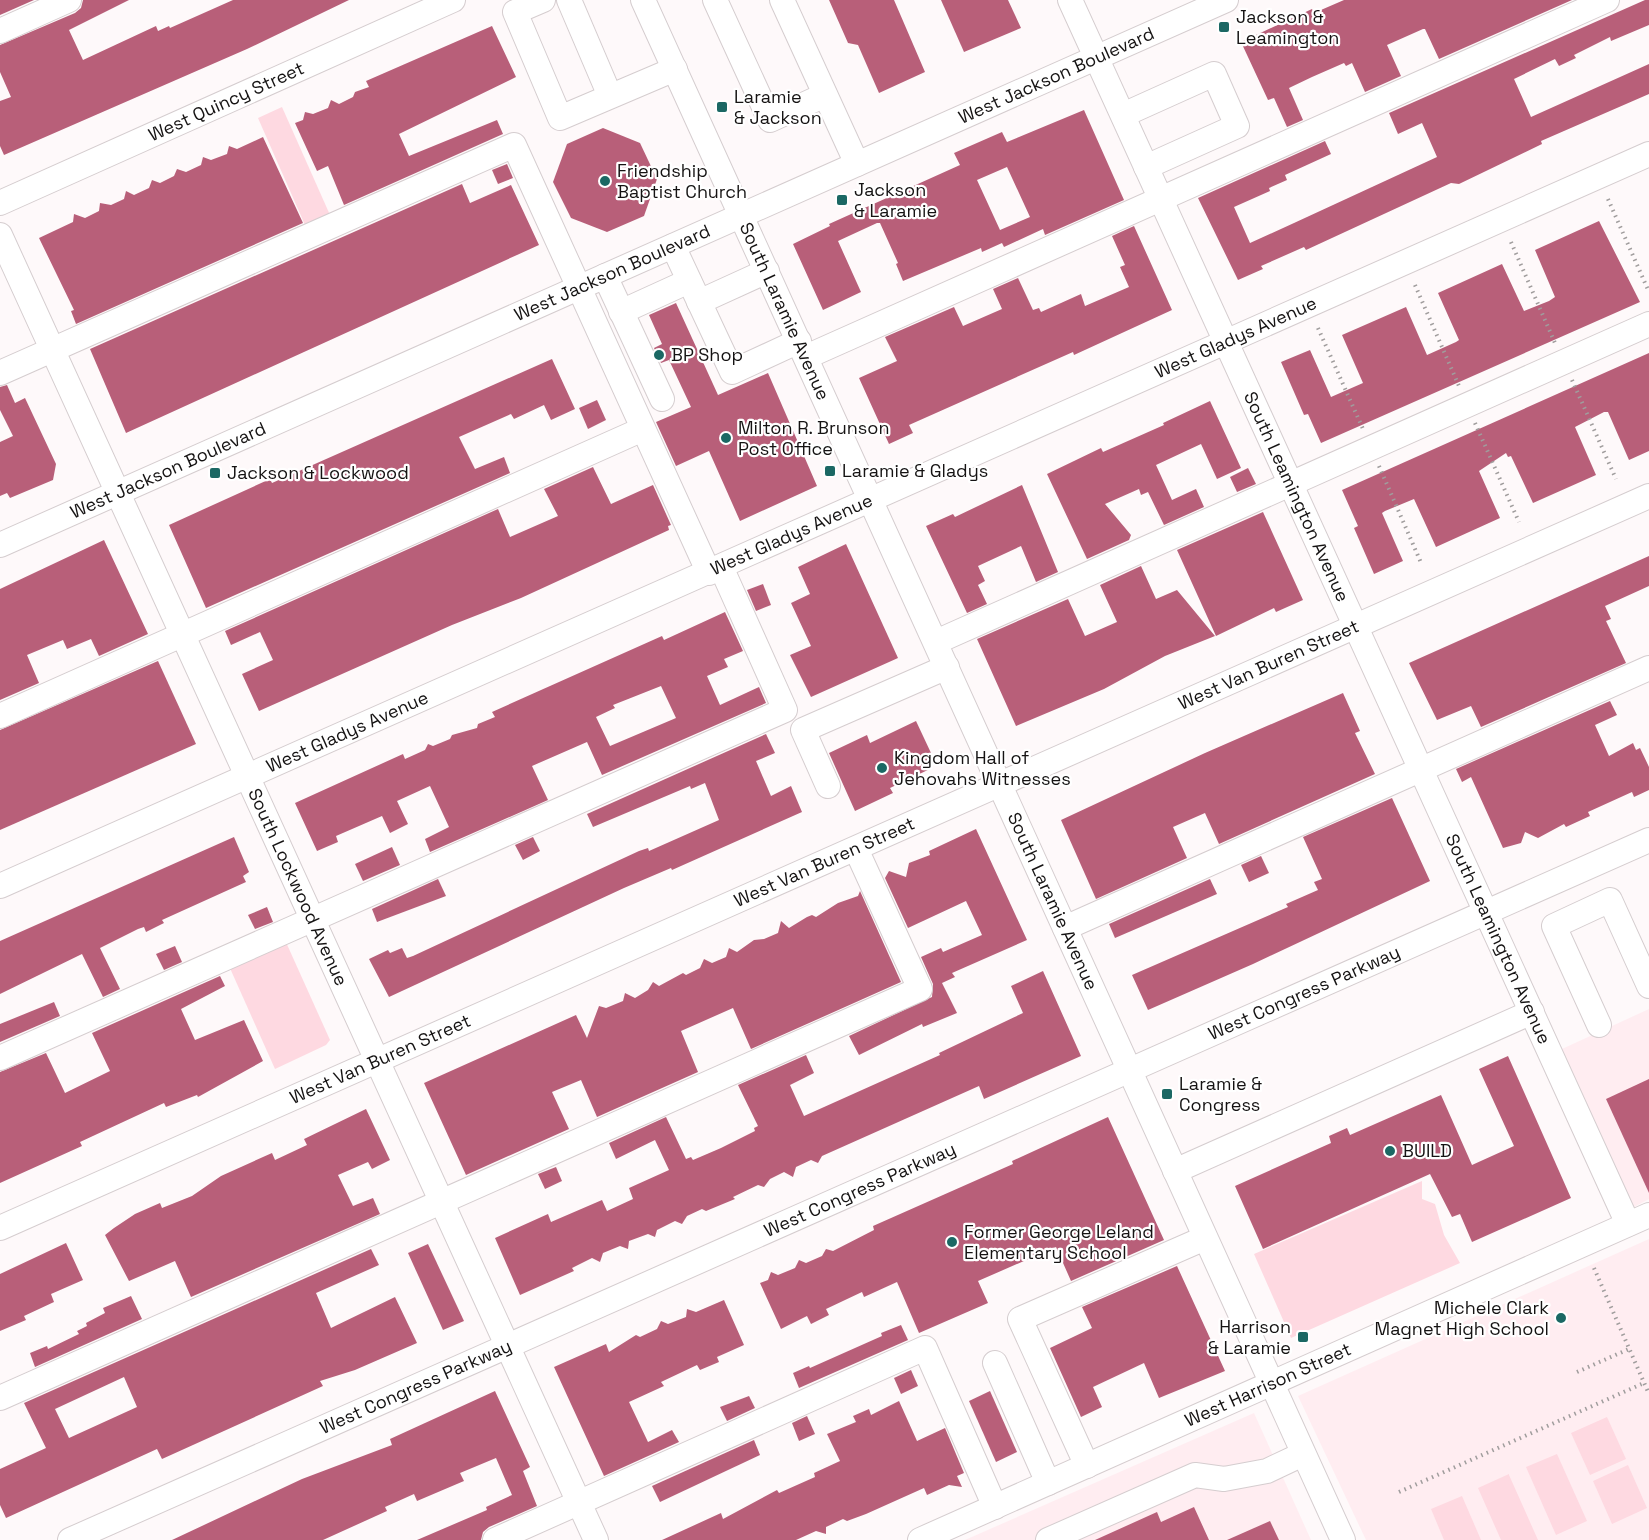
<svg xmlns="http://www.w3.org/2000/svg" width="1649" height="1540" font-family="'Space Grotesk',sans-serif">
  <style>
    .built { fill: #ffedf1 }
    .green { fill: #fed9e1 }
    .building { fill: #b85f79; fill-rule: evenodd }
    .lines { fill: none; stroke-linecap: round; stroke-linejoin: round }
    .minor-casing { stroke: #d5cdcf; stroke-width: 26 }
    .path { stroke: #a09d9d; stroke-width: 4; stroke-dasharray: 1.5 4.5; stroke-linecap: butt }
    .minor { stroke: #fff; stroke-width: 24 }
    .poi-dot { fill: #1b6864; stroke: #fff; stroke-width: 2 }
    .labels { text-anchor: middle; stroke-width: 4.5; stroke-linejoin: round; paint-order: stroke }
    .poi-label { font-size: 18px; fill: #151313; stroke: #fff; text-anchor: start }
    .street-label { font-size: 18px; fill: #151313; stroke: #fff }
  </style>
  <rect width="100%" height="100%" fill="#fef9fa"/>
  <g class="built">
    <polygon points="1649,1009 1649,1199 1634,1207 1562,1049"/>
    <polygon points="1649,1239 1649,1540 1366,1540 1298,1396"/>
    <polygon points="1254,1413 1311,1540 965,1540"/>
  </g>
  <g class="green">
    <polygon points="282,107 330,215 305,225 258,118"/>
    <polygon points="285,940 330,1040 326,1045 275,1069 229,966"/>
    <polygon points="1422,1181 1422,1199 1435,1204 1444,1235 1460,1263 1291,1338 1254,1254"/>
    <polygon points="1607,1417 1626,1459 1590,1475 1571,1433"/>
    <polygon points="1557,1454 1587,1521 1556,1535 1526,1467"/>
    <polygon points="1628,1465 1647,1508 1612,1524 1593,1481"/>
    <polygon points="1509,1474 1509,1475 1538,1540 1501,1540 1478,1488"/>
    <polygon points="1462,1496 1481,1540 1444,1540 1431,1509"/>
  </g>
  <g class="building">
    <polygon points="0,0 34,0 0,15"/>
    <polygon points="83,0 129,0 69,30 83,60 156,26 158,31 169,26 170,28 233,0 349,0 247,49 4,155 0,146 0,101 11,97 0,72 0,45 75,13 81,8"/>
    <polygon points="829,0 894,0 925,72 879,93 858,45 848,43"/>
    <polygon points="941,0 1008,0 1021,28 964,52"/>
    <polygon points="1344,0 1572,0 1439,59 1425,29 1423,29 1387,45 1401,76 1365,92 1352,63 1346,66 1344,63 1312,77 1289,88 1303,120 1287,127 1274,98 1268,100 1241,42 1312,9 1314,13"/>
    <polygon points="1645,0 1649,0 1649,25 1611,41 1610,37 1574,55 1576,58 1559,66 1555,59 1514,79 1531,117 1649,64 1649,94 1541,141 1542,144 1459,184 1451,183 1306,250 1304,247 1261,266 1263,269 1238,280 1198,198 1325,141 1331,154 1285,175 1287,180 1269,188 1270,191 1234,207 1250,243 1294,223 1437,157 1422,123 1398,134 1389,113"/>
    <polygon points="492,26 516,77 399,134 409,156 497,120 503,134 344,205 328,166 317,171 295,123 303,120 305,112 313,114 328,108 331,100 339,104 353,97 355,92 369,87 366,81"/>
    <path d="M1084,110l40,90 -79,35 -2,-6 -39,18 -2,-4 -20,9 -1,-4 -78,33 -7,-17 2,-1 -18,-40h-3l-39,18 23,51 -38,18 -30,-66 37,-18 -1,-2 131,-59 -6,-12 48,-21 5,10zM1007,167l23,50 -30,13 -23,-50z"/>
    <polygon points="603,128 640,143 657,179 644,216 607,232 571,218 553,182 567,144"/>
    <polygon points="263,137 303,223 76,324 71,311 74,310 39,238 73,222 74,214 85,218 99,211 100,203 111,205 124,199 126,191 134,195 149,188 152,180 160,183 174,176 177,169 186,172 201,165 203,157 211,160 227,154 229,146 237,149"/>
    <polygon points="507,164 513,178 498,184 492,170"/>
    <polygon points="462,184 470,203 511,185 539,245 126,433 90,349"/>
    <polygon points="1599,221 1640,302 1321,443 1308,414 1304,415 1281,362 1310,350 1331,397 1363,383 1342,335 1406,307 1427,355 1456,342 1459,340 1438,293 1502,264 1524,311 1549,301 1555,297 1535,250"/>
    <polygon points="1134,226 1172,310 1074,355 1073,352 909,425 913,433 889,444 859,378 897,361 885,337 954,307 963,326 1002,309 993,289 1018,278 1033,310 1039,308 1041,312 1081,294 1085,306 1129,287 1120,267 1125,265 1112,236"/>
    <polygon points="676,303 718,395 768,373 817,486 740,521 709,451 676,466 656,422 691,407 669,360 661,363 654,348 662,344 649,315"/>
    <polygon points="1649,353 1649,451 1629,460 1608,412 1604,412 1575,427 1596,475 1533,503 1511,456 1508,457 1506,453 1479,471 1500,518 1436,547 1414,499 1385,511 1382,513 1403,561 1374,574 1354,528 1358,526 1342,490"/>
    <polygon points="552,359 575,409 551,420 544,405 514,419 511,414 459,437 475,469 504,457 510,473 206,608 169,525 270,479 272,483"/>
    <polygon points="7,385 15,403 25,398 56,464 53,480 10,498 7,493 0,496 0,442 13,436 0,410 0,387"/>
    <polygon points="597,400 606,420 588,429 579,408"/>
    <polygon points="1210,401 1241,468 1217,479 1201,444 1156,465 1172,500 1196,489 1204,507 1164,525 1148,492 1141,495 1139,489 1105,504 1131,535 1129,540 1087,559 1047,474 1101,448 1103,452 1164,425 1163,423"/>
    <polygon points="593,467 611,504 653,485 671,525 668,526 669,530 521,598 452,625 259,711 242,674 273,660 260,632 231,645 225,631 498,509 510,537 558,516 544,489"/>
    <polygon points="1248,468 1256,484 1237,492 1230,477"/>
    <polygon points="1022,485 1058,572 1036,582 1021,546 978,566 985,581 978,585 987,604 967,613 926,526 953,514 955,517"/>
    <polygon points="1263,512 1303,600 1276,612 1274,608 1216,636 1177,550"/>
    <polygon points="104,540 148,634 99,656 91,639 67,649 63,640 27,655 39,683 0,700 0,589"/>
    <polygon points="846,544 898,658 811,697 790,655 811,646 791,603 810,594 798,567"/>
    <polygon points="1649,556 1649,586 1605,606 1611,619 1606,621 1626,663 1481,727 1471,706 1437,720 1409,663"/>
    <polygon points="1141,566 1156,599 1177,590 1215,636 1165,656 1104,689 1016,726 977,639 1068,599 1085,636 1117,622 1100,585"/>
    <polygon points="763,584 771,605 756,611 747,590"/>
    <path d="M725,612l18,39 -19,8 4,8 -21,9 13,29 39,-18 7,16 -164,72 -15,-33 -55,24 16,34 -118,52 -5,-13 24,-12 -19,-41 -33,15 11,23 -18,9 -8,-17 -46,20 2,6 -21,9 -22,-48 108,-49 2,5 20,-9 3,-6 5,2 17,-7 2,-4 25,-7 1,-4 17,-7 -3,-5 170,-76 2,4zM661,686l15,32 -66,28 -14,-29 19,-9 -2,-3z"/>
    <polygon points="158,661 196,744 0,830 0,730"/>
    <polygon points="1343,693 1360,731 1355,733 1375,774 1219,844 1205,813 1173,827 1187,858 1096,899 1061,820 1205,753"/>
    <polygon points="1610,701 1617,715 1595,725 1609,756 1633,743 1636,750 1640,748 1649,767 1649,790 1634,797 1632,792 1588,812 1590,816 1566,827 1564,824 1538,838 1525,832 1521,843 1503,848 1471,777 1462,782 1456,769"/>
    <polygon points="916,721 931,753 926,755 932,768 890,788 893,793 855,811 829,753 867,735 870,743"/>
    <polygon points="766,734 775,753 756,761 771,796 791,786 802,812 672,870 671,868 624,888 389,997 369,959 388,950 390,953 402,948 407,958 413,956 639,851 648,848 649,851 719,820 705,783 691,789 690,786 593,827 587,814"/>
    <polygon points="1392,798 1430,881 1253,964 1148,1010 1132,975 1288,907 1286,904 1318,890 1314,882 1322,879 1303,837"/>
    <polygon points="976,829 1027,940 952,973 955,977 942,983 957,1013 923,1027 922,1024 859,1055 849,1036 932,997 933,984 921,957 941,948 943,952 982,935 966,901 908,928 885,878 889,871 906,877 909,863 930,855 929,851"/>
    <polygon points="234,837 249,872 243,876 246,882 162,920 164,923 146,932 144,927 138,929 100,948 120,989 103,997 82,954 0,994 0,941"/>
    <polygon points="533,837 540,851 523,860 515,845"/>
    <polygon points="392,847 400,865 363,881 355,864"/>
    <polygon points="1261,856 1269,873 1249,882 1241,865"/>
    <polygon points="438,879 446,896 377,922 372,909"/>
    <polygon points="1210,879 1217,894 1115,938 1109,924"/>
    <polygon points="860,891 901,982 751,1049 733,1008 681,1031 698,1072 597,1117 581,1080 552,1092 569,1129 466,1175 424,1083 576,1015 587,1038 599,1006 606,1008 623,1001 625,993 635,998 648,990 653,982 659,986 683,973 686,975 700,968 704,959 712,963 726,957 729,948 737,952 754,940 764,939 778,933 781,921 789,928 807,917 812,915 816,917 838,903 858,896"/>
    <polygon points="267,907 273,922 255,929 248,915"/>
    <polygon points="175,946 182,962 164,970 156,954"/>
    <polygon points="1043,971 1081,1056 984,1099 979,1086 822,1156 818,1163 811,1160 796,1167 793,1177 784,1172 770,1179 764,1187 758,1185 733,1197 735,1199 706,1211 702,1209 687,1216 682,1224 675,1221 657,1230 655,1237 648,1234 629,1241 628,1249 620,1246 603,1253 600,1262 592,1258 572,1268 574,1271 520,1295 495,1238 548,1214 551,1222 602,1200 607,1211 633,1199 629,1188 669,1170 655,1140 616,1159 609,1143 666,1117 686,1159 691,1157 693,1160 721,1148 755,1131 754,1128 758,1126 738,1085 806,1055 814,1073 790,1085 804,1116 940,1055 939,1053 1023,1013 1011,986"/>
    <polygon points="220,976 225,986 181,1009 195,1040 244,1020 263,1061 198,1097 197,1095 166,1107 164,1103 80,1142 82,1146 0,1183 0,1072 46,1053 65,1093 110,1071 92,1033"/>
    <polygon points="54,1002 60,1016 0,1042 0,1024"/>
    <polygon points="1508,1056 1571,1198 1472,1242 1460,1214 1452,1217 1430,1174 1263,1249 1235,1186 1331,1143 1329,1136 1347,1128 1350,1135 1441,1095 1472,1165 1514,1146 1479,1069"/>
    <polygon points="1649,1079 1649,1193 1606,1099"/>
    <polygon points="366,1109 390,1160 372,1169 368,1162 338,1175 353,1206 373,1198 380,1214 191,1297 175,1261 129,1281 105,1235 114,1228 135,1214 160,1203 162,1208 192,1196 221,1176 272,1153 275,1160 307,1145 304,1139"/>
    <polygon points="1108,1117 1164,1240 1071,1281 1056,1247 978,1281 988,1303 919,1333 897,1282 864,1297 862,1292 826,1309 829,1315 811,1324 807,1316 781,1329 760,1283 768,1280 771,1272 778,1275 795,1268 799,1260 806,1263 822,1256 826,1249 833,1251 874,1230 873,1226 1013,1164 1012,1161"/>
    <polygon points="556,1167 562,1181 545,1189 538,1174"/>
    <polygon points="66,1243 83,1280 51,1294 54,1302 24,1316 26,1320 0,1331 0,1274"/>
    <polygon points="428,1244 464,1321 443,1330 408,1253"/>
    <path d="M371,1249l8,16 -63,28 15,35 64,-31 22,46 -62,27 -35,11 3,5 -161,73 -5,-10 -151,69 -6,-13v-36l46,-21 -22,-45zM124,1377l13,30 -68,31 -14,-29z"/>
    <polygon points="1177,1266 1225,1371 1159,1398 1144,1363 1093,1387 1102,1407 1081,1417 1050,1348 1092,1328 1082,1307"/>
    <polygon points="131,1296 142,1319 35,1367 30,1353 47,1346 48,1349 79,1334 77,1331 87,1326 86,1323 105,1313 103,1308"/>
    <polygon points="724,1300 744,1345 717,1357 719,1362 700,1370 697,1365 661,1382 664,1386 629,1402 648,1442 672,1430 679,1442 604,1476 554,1367 606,1344 609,1352 636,1335 640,1337 657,1329 661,1321 668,1324 686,1317 687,1309 696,1312"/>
    <polygon points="901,1325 908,1340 799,1388 793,1373 809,1366 810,1368 882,1336 881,1333"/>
    <polygon points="911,1370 918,1386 901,1394 894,1378"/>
    <polygon points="495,1391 530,1467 523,1471 537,1506 489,1527 483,1532 481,1540 417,1540 487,1510 486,1507 512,1495 496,1458 460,1473 464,1481 417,1501 414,1494 385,1507 387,1511 323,1540 172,1540 302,1479 392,1445 390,1439"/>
    <polygon points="990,1391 1017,1452 996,1462 969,1401"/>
    <polygon points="749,1396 755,1408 727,1421 720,1407"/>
    <polygon points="899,1401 917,1441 945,1428 964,1473 957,1476 962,1487 949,1485 927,1495 924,1488 866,1514 847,1521 843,1519 826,1527 826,1534 816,1531 796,1540 662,1540 721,1513 723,1519 777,1490 779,1493 815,1477 814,1473 840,1461 827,1434 856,1422 853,1416 869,1409 871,1415"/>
    <polygon points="807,1416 815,1434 799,1441 792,1423"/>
    <polygon points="754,1440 760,1455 660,1502 652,1486"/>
    <polygon points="1194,1507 1209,1540 1095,1540 1157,1512 1161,1522"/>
    <polygon points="1270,1521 1279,1540 1227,1540"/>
  </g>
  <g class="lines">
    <g class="minor-casing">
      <g id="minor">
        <polyline points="543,0 515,12 560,118 675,69"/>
        <polyline points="569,0 610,96"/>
        <path id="s1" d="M643,0l700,1540"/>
        <polyline points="715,0 770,120 825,95"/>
        <polyline points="782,0 857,164"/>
        <path id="s2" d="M1070,0l558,1224"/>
        <polyline points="0,31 69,0"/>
        <polyline points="1123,115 1214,74 1237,126 1146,167"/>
        <path id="s3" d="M0,203l453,-203"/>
        <path id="s4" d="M0,235l596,1305"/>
        <polyline points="673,246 732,372 799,341"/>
        <polyline points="605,276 662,399"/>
        <polyline points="699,302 767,271"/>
        <polyline points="621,312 689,281"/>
        <polyline points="806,357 1607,0"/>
        <polyline points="0,373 514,145 709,573"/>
        <path id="s5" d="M0,545l1226,-545"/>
        <polyline points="936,642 1649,324"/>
        <polyline points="0,716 643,429"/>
        <polyline points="828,786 803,730 947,667"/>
        <path id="s6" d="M0,886l1649,-732"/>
        <polyline points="1065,928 1649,668"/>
        <polyline points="1599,1025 1554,926 1610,900 1649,986"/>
        <polyline points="0,1058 785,710 721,567"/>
        <polyline points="1175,1171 1532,1012"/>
        <path id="s7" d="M0,1228l1649,-732"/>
        <polyline points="995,1363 1048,1483"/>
        <polyline points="0,1398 920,989 856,849"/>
        <polyline points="1087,1466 1020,1319 1205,1238"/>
        <path id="s8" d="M70,1540l1579,-700"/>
        <polyline points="495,1540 925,1348 995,1507"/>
        <path id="s9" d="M920,1540l729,-325"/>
        <polyline points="1048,1540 1195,1475 1224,1479 1267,1471 1303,1454"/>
      </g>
    </g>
    <g class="path">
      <polyline points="1608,199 1649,292"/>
      <polyline points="1511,242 1555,343"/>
      <polyline points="1415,285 1459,386"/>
      <polyline points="1318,328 1363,429"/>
      <polyline points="1572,380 1616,479"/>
      <polyline points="1475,423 1519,522"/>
      <polyline points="1379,466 1422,565"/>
      <polyline points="1594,1268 1649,1394"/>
      <polyline points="1577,1372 1629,1349"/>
      <polyline points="1399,1492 1644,1383"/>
    </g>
    <use href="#minor" class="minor"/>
  </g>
  <g class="poi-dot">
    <rect x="1218" y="21" width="12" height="12" rx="3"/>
    <rect x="716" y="101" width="12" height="12" rx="3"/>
    <circle cx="605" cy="181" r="6"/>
    <rect x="836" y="194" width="12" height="12" rx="3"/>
    <circle cx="659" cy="355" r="6"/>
    <circle cx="726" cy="438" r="6"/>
    <rect x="824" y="465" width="12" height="12" rx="3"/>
    <rect x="209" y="467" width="12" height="12" rx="3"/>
    <circle cx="882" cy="768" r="6"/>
    <rect x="1161" y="1088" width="12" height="12" rx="3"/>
    <circle cx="1390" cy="1151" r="6"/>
    <circle cx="952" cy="1242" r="6"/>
    <circle cx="1561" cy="1318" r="6"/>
    <rect x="1297" y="1331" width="12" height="12" rx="3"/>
  </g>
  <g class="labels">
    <g class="poi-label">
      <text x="1236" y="23">Jackson &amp;<tspan x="1236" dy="21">Leamington</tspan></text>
      <text x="734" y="103">Laramie<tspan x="734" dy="21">&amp; Jackson</tspan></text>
      <text x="617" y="177">Friendship<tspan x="617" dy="21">Baptist Church</tspan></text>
      <text x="854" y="196">Jackson<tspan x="854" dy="21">&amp; Laramie</tspan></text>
      <text x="671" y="361">BP Shop</text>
      <text x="738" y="434">Milton R. Brunson<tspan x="738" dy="21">Post Office</tspan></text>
      <text x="842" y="477">Laramie &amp; Gladys</text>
      <text x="227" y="479">Jackson &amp; Lockwood</text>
      <text x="894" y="764">Kingdom Hall of<tspan x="894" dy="21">Jehovahs Witnesses</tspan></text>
      <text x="1179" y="1090">Laramie &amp;<tspan x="1179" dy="21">Congress</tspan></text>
      <text x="1402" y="1157">BUILD</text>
      <text x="964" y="1238">Former George Leland<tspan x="964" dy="21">Elementary School</tspan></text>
      <text x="1549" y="1314" text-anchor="end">Michele Clark<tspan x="1549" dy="21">Magnet High School</tspan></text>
      <text x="1291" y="1333" text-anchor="end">Harrison<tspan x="1291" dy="21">&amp; Laramie</tspan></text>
    </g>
    <g class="street-label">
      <text dy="6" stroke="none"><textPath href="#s5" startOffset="1156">West Jackson Boulevard</textPath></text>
      <text dy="6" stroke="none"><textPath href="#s3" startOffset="248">West Quincy Street</textPath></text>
      <text dy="6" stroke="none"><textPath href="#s5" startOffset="670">West Jackson Boulevard</textPath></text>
      <text dy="6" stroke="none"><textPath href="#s1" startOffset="342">South Laramie Avenue</textPath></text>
      <text dy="6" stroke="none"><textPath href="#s6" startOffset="1352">West Gladys Avenue</textPath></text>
      <text dy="6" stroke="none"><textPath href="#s5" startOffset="184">West Jackson Boulevard</textPath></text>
      <text dy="6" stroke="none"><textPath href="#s2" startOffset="546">South Leamington Avenue</textPath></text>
      <text dy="6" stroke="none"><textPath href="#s6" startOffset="866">West Gladys Avenue</textPath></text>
      <text dy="6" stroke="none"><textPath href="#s7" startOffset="1388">West Van Buren Street</textPath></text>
      <text dy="6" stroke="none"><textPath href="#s6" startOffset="380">West Gladys Avenue</textPath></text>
      <text dy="6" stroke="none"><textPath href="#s7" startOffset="902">West Van Buren Street</textPath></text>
      <text dy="6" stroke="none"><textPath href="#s4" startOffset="717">South Lockwood Avenue</textPath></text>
      <text dy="6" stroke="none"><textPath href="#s1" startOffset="990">South Laramie Avenue</textPath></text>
      <text dy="6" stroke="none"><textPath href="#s2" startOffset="1032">South Leamington Avenue</textPath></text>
      <text dy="6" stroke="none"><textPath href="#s8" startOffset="1350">West Congress Parkway</textPath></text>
      <text dy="6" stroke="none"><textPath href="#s7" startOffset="416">West Van Buren Street</textPath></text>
      <text dy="6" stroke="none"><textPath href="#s8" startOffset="864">West Congress Parkway</textPath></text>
      <text dy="6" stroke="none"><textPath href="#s9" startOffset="381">West Harrison Street</textPath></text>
      <text dy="6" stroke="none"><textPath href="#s8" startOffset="378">West Congress Parkway</textPath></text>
    </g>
  </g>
</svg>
